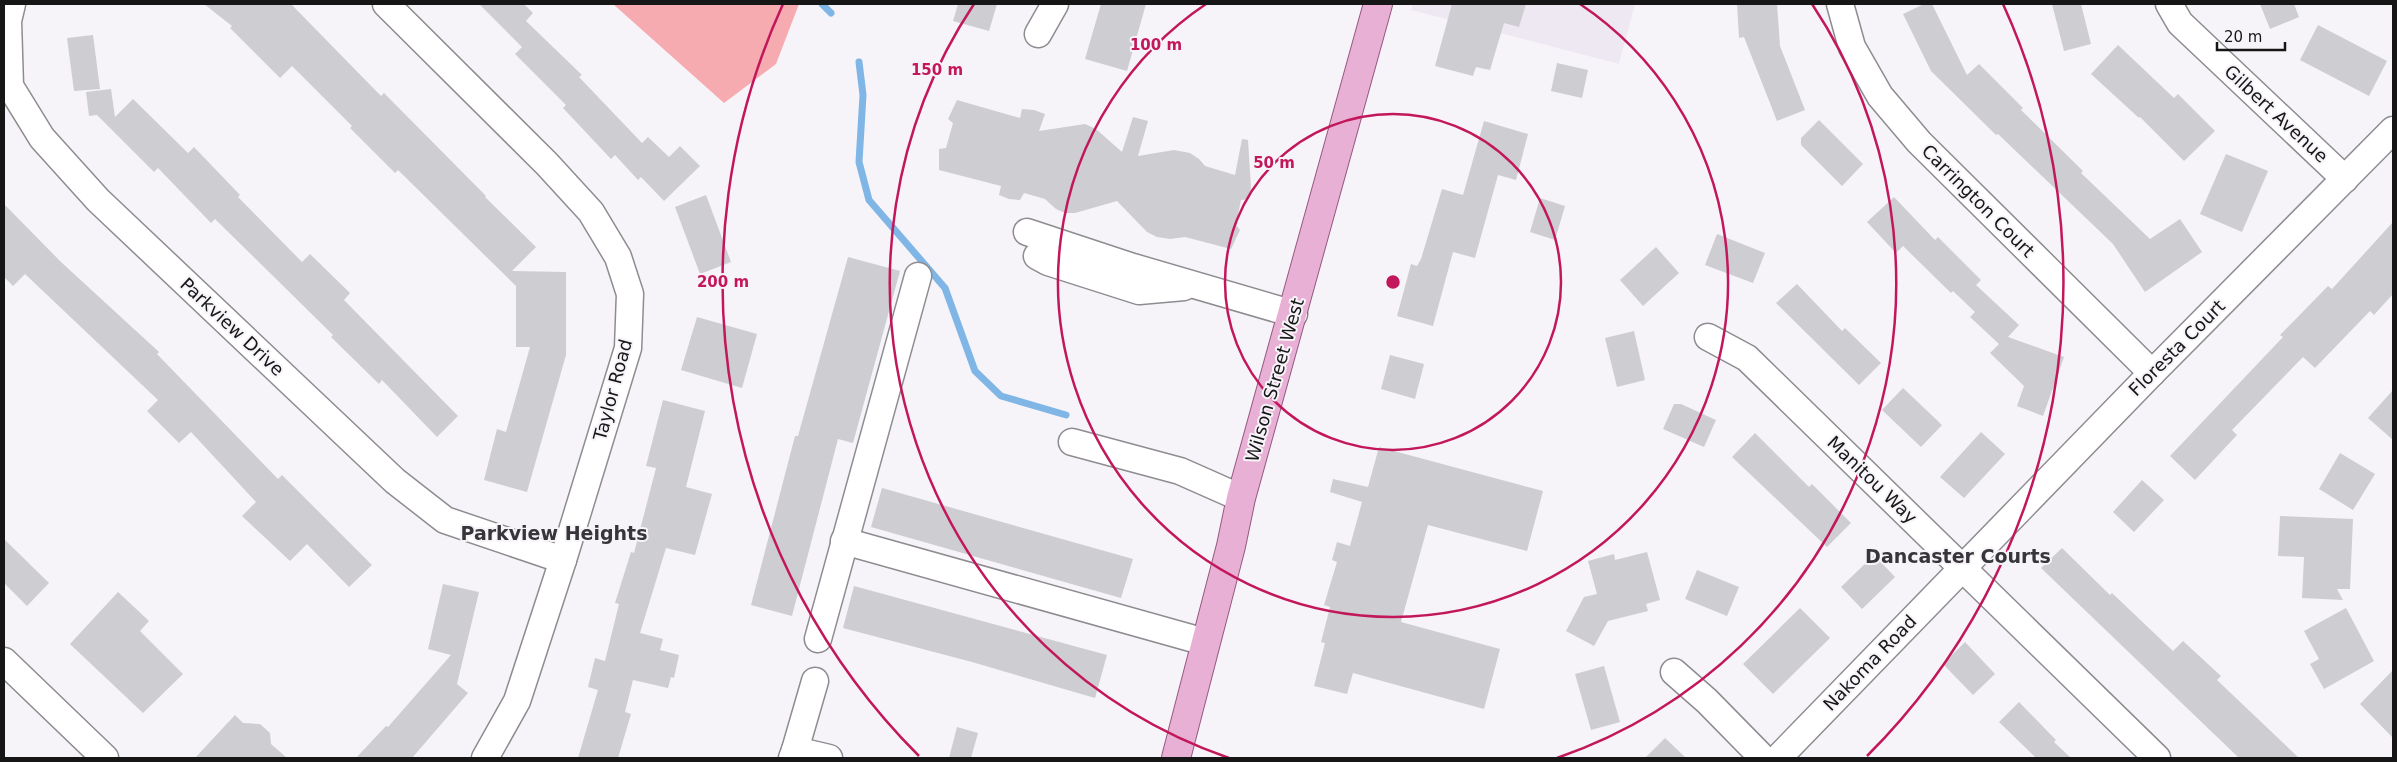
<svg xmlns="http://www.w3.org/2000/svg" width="2397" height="762" font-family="'DejaVu Sans',sans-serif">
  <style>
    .built { fill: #eee8f3 }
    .forest { fill: #f6abb1 }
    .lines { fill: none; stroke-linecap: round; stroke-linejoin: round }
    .stream { stroke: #80b6e5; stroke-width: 7 }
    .building { fill: #cdcdd2 }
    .minor-casing { stroke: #8e8c90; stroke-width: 29 }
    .major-casing { stroke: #965880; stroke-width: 30 }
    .minor { stroke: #fff; stroke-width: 26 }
    .major { stroke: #e9b0d5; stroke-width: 28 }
    .ring { fill: none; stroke: #c2185b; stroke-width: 2.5 }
    .labels { text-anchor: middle; stroke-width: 4; stroke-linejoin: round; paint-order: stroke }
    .street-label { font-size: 18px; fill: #161617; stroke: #f7f4f9 }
    .neighbourhood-label { font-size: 19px; font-weight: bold; fill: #373539; stroke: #f7f4f9 }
    .centre { fill: #c2185b; stroke: #f7f4f9; stroke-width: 2.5 }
    .ring-label { font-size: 15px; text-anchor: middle; font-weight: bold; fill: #c2185b; stroke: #f7f4f9; stroke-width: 4; stroke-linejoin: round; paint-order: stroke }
  </style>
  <rect width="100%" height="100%" fill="#f7f4f9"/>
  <polygon class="built" points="1413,4 1635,4 1619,64 1411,10"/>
  <polygon class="forest" points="613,4 799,4 776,64 724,103"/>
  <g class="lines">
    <g class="stream">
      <polyline points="822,4 831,13"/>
      <polyline points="859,62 863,95 859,162 869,200 945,288 975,371 1001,396 1066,415"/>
    </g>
  </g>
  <g class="building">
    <polygon points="204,4 291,4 381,96 384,93 486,196 485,197 536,247 512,271 566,272 566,355 527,492 484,480 497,429 506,432 530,347 516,347 516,286 398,170 395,173 350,128 352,126 292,66 280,78 230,28 232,26"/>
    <polygon points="479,4 524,4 533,13 526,21 582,75 579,77 642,143 648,137 669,157 680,146 700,166 664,201 641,177 638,180 615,155 611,159 563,108 566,105 515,54 522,47"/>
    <polygon points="958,4 997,4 989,31 953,21"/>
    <polygon points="1101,4 1146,4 1127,71 1085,59"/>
    <polygon points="1452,4 1526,4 1519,27 1504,23 1490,70 1476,67 1473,76 1435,66"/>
    <polygon points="1737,4 1777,4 1780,46 1805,110 1777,121 1744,37 1739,38"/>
    <polygon points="1924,4 1932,4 1967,75 1979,64 2023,108 2021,110 2083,171 2081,173 2150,239 2180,219 2202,252 2145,292 2113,244 1998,134 1996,135 1931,71 1903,14"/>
    <polygon points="2052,4 2081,4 2091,44 2064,51"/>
    <polygon points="2260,4 2294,4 2299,17 2270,29"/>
    <polygon points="2318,25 2387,61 2369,96 2300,60"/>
    <polygon points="93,35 100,89 74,91 67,38"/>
    <polygon points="2118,45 2174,98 2178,94 2215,131 2184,161 2140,117 2139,118 2091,74"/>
    <polygon points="1557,63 1588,70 1582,98 1551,91"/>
    <polygon points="111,89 115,117 133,99 188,153 194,147 240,195 238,197 302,262 310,254 350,293 344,300 458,416 437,437 382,380 379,384 331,337 333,335 215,219 211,223 158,168 154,172 97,115 89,116 86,92"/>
    <polygon points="957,100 1020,118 1022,109 1034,110 1045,114 1039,131 1085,124 1096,129 1122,152 1133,117 1148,121 1138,156 1174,150 1190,153 1199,159 1205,166 1235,175 1242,139 1248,140 1251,187 1249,199 1241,200 1236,225 1240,230 1231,249 1185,237 1170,239 1157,237 1147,232 1117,201 1075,213 1065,213 1056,209 1045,199 1024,193 1020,200 1009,199 999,195 1001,186 939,170 939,149 946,148 953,123 948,119"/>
    <polygon points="1819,120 1863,164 1842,186 1801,145 1801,138"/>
    <polygon points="1484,121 1528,134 1516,180 1498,175 1475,258 1453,252 1433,326 1397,316 1411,264 1417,266 1421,259 1442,189 1463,195"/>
    <polygon points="2226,154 2268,171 2242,232 2200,214"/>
    <polygon points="706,195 731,262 700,274 675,207"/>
    <polygon points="1894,197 1935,240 1938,237 1981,280 1976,285 2019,325 2008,337 2064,357 2043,416 2017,406 2024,386 1990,353 1999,344 1970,317 1975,312 1953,291 1951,293 1903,246 1896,253 1867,222"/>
    <polygon points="1540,198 1565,206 1555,240 1530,232"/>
    <polygon points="4,204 61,262 159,352 157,354 278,479 282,475 372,565 349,587 307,544 290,561 242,516 256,502 191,432 179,443 147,411 158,400 25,274 13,286 4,277"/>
    <polygon points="2393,222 2393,294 2374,315 2370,311 2315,368 2303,357 2232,430 2237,435 2195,480 2170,456 2283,337 2280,335 2328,286 2332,289"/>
    <polygon points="1717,234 1765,253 1753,283 1705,265"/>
    <polygon points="1656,247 1679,273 1643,306 1620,280"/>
    <polygon points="848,257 900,271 853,443 838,439 792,616 751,605 795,436 798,436"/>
    <polygon points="1797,284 1842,331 1845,328 1881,363 1859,385 1776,303"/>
    <polygon points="697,317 757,334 742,388 681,370"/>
    <polygon points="1634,331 1645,380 1617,387 1605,338"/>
    <polygon points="1390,355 1424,364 1415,399 1381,389"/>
    <polygon points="1903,388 1942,425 1921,447 1882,410"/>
    <polygon points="2393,390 2393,440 2368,418"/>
    <polygon points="663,400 705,411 686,487 712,494 695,555 666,548 640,633 663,639 660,650 679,655 674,678 671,677 668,688 633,680 625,712 631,714 618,758 578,758 598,690 588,687 595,658 605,661 619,604 615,603 631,552 634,553 656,468 646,466"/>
    <polygon points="1674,404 1681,404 1716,420 1704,447 1663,429"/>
    <polygon points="1981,432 2005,454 1964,498 1940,477"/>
    <polygon points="1755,433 1809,487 1812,484 1851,523 1827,547 1732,457"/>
    <polygon points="1379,447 1543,491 1527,551 1428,525 1401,622 1500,649 1484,709 1353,673 1347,694 1314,686 1325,643 1321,642 1330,607 1324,605 1337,562 1332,560 1337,542 1350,546 1362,502 1330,492 1333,479 1368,487"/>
    <polygon points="2340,453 2375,474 2353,510 2319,489"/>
    <polygon points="2142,480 2164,500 2134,532 2113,512"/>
    <polygon points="882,488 1133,559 1121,598 871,527"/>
    <polygon points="2280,516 2353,519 2350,589 2337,589 2343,600 2302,598 2304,557 2278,556"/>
    <polygon points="4,539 49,583 27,606 4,583"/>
    <polygon points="2062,548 2110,595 2112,593 2173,651 2183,641 2221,676 2217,680 2299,758 2239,758 2041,568"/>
    <polygon points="1647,552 1660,600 1646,604 1648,611 1608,621 1594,646 1566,631 1584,597 1597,594 1588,561 1614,554 1615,560"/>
    <polygon points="1874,555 1895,577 1862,609 1841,587"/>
    <polygon points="1697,570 1739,587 1727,616 1685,599"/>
    <polygon points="443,584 479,592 457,684 468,693 412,758 356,758 386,726 388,727 451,655 428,649"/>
    <polygon points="854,586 1107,655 1095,698 972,662 843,628"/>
    <polygon points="118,592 149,621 140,631 183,674 143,713 70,644"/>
    <polygon points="1800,608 1830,638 1773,694 1743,664"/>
    <polygon points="2346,608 2374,661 2324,689 2310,664 2319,659 2304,631"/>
    <polygon points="1965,642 1995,674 1973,695 1943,664"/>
    <polygon points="1604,666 1620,722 1591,730 1575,674"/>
    <polygon points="2393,670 2393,738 2360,704"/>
    <polygon points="2019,702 2056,740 2054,742 2071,758 2036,758 1999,722"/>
    <polygon points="235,715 243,723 260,724 270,733 271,744 287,758 195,758"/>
    <polygon points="957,727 978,733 971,758 949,758"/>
    <polygon points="1665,738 1686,758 1645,758"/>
  </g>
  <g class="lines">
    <g class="minor-casing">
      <g id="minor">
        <polyline points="12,4 8,21 10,86 42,138 98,200 395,481 445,520 563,560"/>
        <polyline points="386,4 547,164 591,212 618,257 630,294 628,348 563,560 517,701 485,758"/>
        <polyline points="1840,4 1852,47 1880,96 1919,142 2152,373"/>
        <polyline points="2169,4 2180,23 2345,179"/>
        <polyline points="1038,34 1055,4"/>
        <polyline points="1027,232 1133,267 1294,314"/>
        <polyline points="1037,256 1048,262 1139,291 1184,287"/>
        <polyline points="1708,337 1747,358 2157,758"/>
        <polyline points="1072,442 1180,471 1241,498"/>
        <polyline points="844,541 1205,642"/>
        <polyline points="818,639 918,276"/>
        <polyline points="4,661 105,758"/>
        <polyline points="1674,672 1707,701 1763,758"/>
        <polyline points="795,750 815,681"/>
        <polyline points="792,758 795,750 829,758"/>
        <polyline points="1778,758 2152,373 2393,130"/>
      </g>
    </g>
    <g class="major-casing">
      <polyline id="major" points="1176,758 1231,546 1241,498 1378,4"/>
    </g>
    <use href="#minor" class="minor"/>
    <use href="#major" class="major"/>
  </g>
  <g class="ring">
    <circle cx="1393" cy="282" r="168"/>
    <path d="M1580 4A335 335 0 1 1 1206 4"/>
    <path d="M1229 758A503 503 0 0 1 974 4M1812 4A503 503 0 0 1 1557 758"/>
    <path d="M919 756A670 670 0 0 1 783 4M2003 4A670 670 0 0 1 1867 756"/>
  </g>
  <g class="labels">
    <g class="street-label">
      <text transform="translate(2276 114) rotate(43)" y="6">Gilbert Avenue</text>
      <text transform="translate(1978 201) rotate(45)" y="6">Carrington Court</text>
      <text transform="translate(232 327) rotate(43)" y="6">Parkview Drive</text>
      <text transform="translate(2177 348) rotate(-45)" y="6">Floresta Court</text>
      <text transform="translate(1275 380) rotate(-74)" y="6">Wilson Street West</text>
      <text transform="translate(613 390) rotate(-75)" y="6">Taylor Road</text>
      <text transform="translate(1872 480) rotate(44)" y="6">Manitou Way</text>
      <text transform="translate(1870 663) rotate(-46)" y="6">Nakoma Road</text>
    </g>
    <g class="neighbourhood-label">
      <text x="554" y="540">Parkview Heights</text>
      <text x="1958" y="563">Dancaster Courts</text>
    </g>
  </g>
  <circle cx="1393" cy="282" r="8" class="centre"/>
  <g class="ring-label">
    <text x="1156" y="50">100 m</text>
    <text x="937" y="75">150 m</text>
    <text x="1274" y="168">50 m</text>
    <text x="723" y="287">200 m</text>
  </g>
  <rect width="2397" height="762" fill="none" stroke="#161617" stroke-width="10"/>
  <path d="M2217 42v8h68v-8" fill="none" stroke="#161617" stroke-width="2.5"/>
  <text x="2224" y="42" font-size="15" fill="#161617" stroke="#f7f4f9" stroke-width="4" paint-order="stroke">20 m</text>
</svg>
